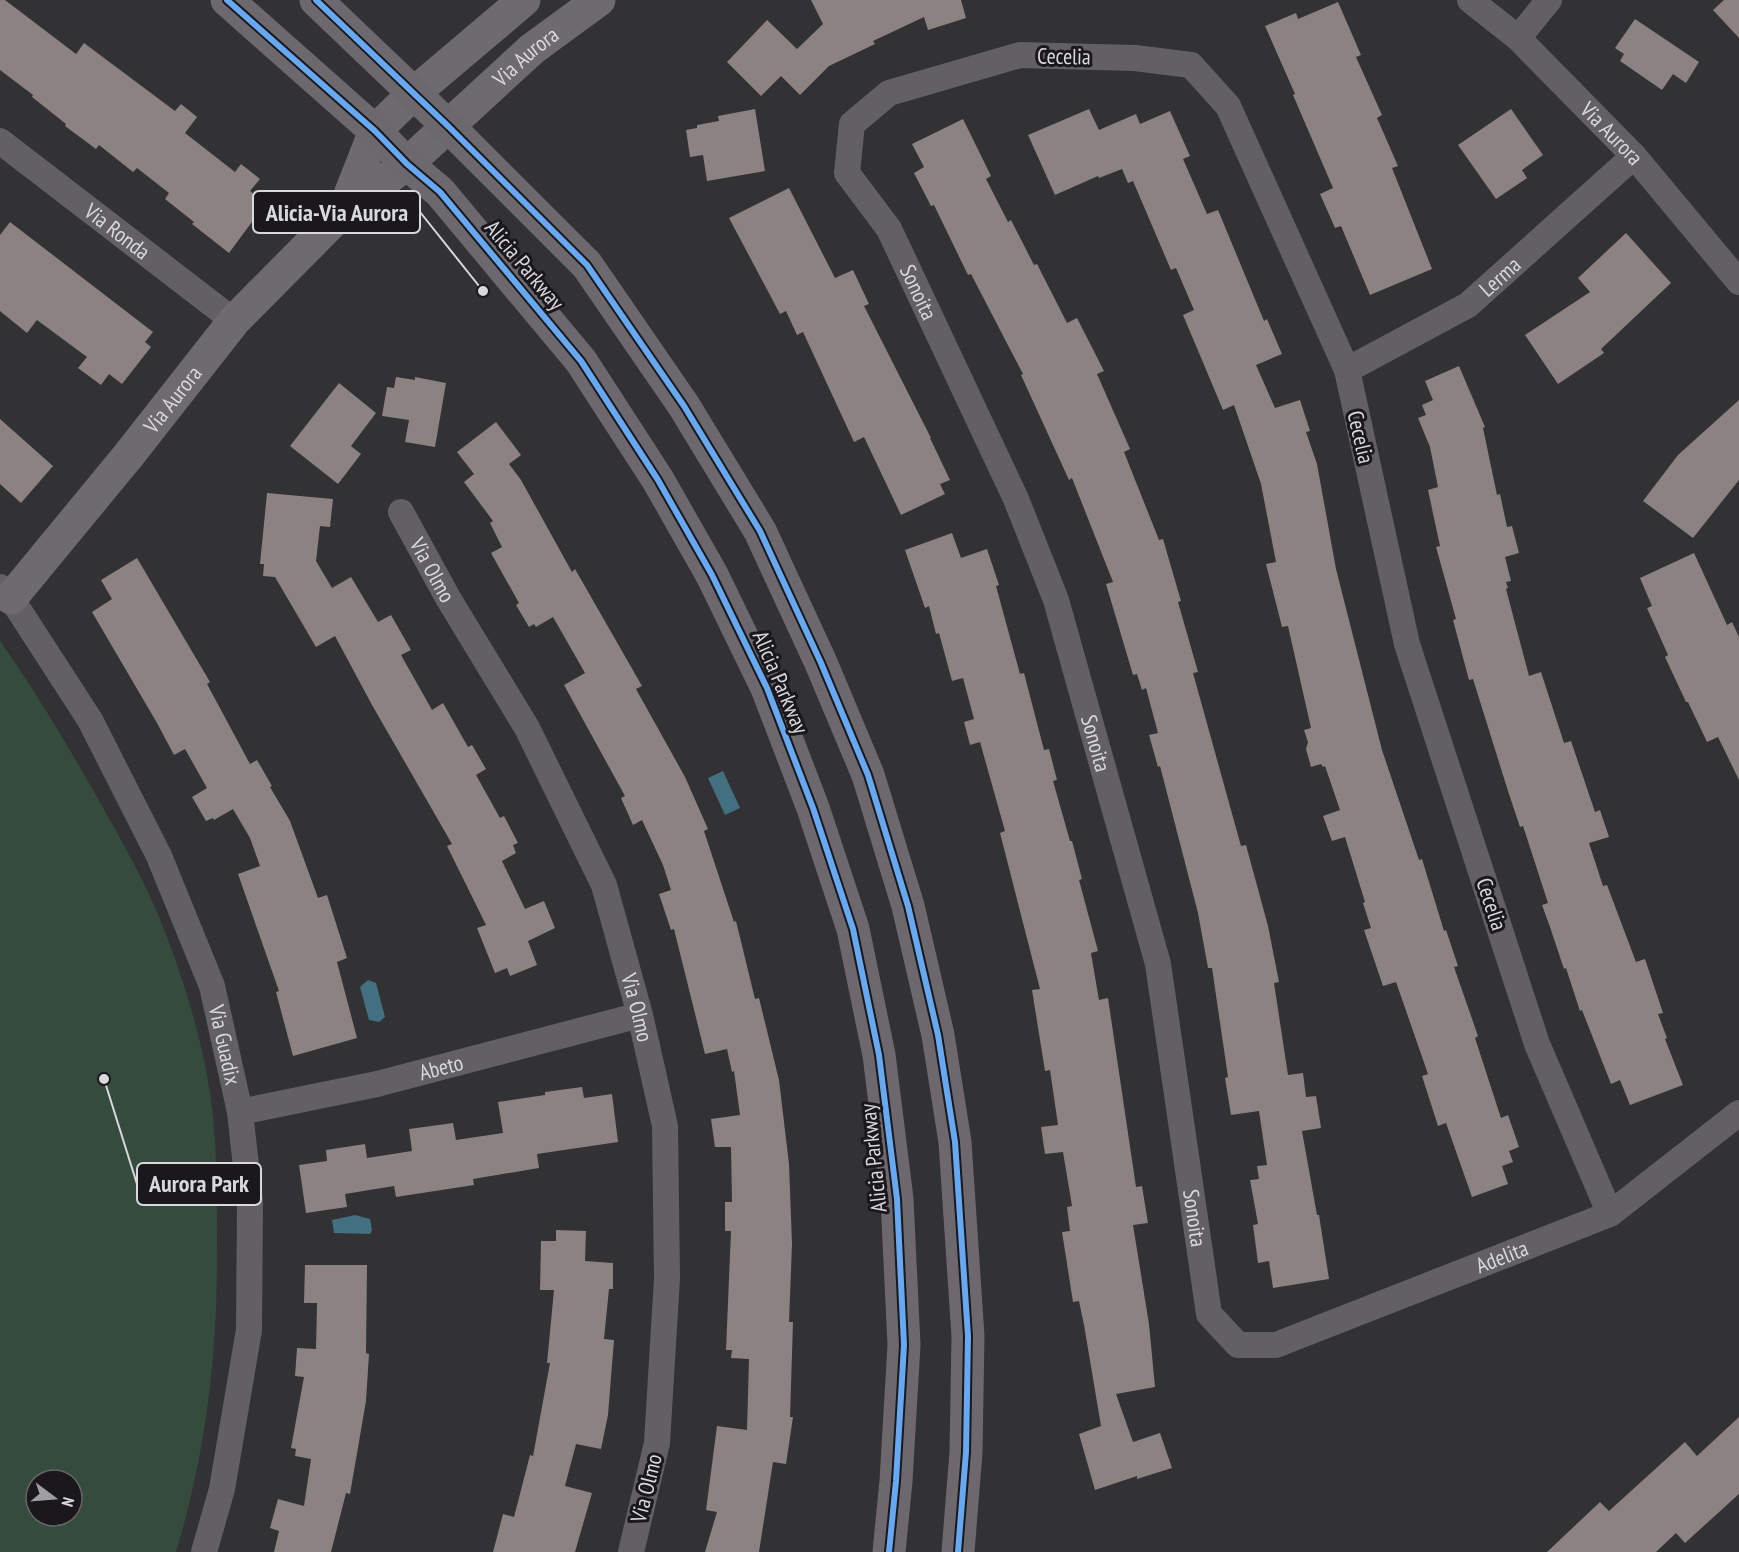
<svg xmlns="http://www.w3.org/2000/svg" width="1739" height="1552" font-family="'PT Sans Narrow',sans-serif">
  <style>
    .green { fill: #344b3e; fill-rule: evenodd }
    .water { fill: #427080 }
    .building { fill: #8c8282 }
    .lines { fill: none; stroke-linecap: round; stroke-linejoin: round }
    .street { stroke: #626064; stroke-width: 26 }
    .secondary { stroke: #6e6a6f; stroke-width: 33 }
    .primary { stroke: #6c686e; stroke-width: 33 }
    .cycleway-casing { stroke: #1a181a; stroke-width: 10 }
    .cycleway { stroke: #66a8f1; stroke-width: 6 }
    .labels { text-anchor: middle; stroke-width: 6; stroke-linejoin: round; paint-order: stroke }
    .street-label { font-size: 22px; fill: #d9d8da; stroke: #1a181a }
    .leader { fill: none; stroke: #d9d8da; stroke-width: 2 }
    .callout-dot { fill: #d9d8da; stroke: #1a181a; stroke-width: 2 }
    .callout { fill: #1a181a; stroke: #d9d8da; stroke-width: 2 }
    .callout-label { font-size: 24px; text-anchor: middle; font-weight: bold; fill: #d9d8da }
  </style>
  <rect width="100%" height="100%" fill="#323133"/>
  <path class="green" d="M0,641c32,45 60,92 88,140 20,36 42,73 60,111 28,61 54,141 63,208 7,53 6,107 6,160 0,99 -12,197 -41,292h-176zM36,1480h36v36h-36z"/>
  <g class="water">
    <polygon points="723,771 740,808 725,815 708,778"/>
    <polygon points="368,980 376,983 385,1017 379,1022 369,1020 360,987"/>
    <polygon points="355,1215 370,1219 372,1230 370,1234 334,1233 332,1220"/>
  </g>
  <g class="building">
    <polygon points="0,0 5,0 76,54 84,43 175,111 181,104 197,117 185,133 235,172 241,164 260,179 250,191 266,203 229,253 192,224 194,222 165,199 169,193 137,168 133,172 99,145 96,149 65,126 66,124 32,97 33,95 0,70"/>
    <polygon points="811,0 961,0 966,18 928,30 924,17 873,41 875,44 829,66 800,95 781,76 761,96 727,62 767,20 797,49 823,24"/>
    <polygon points="1724,0 1739,0 1739,38 1713,10"/>
    <polygon points="1338,2 1361,55 1356,57 1382,115 1377,118 1398,166 1392,168 1432,269 1370,295 1341,226 1335,228 1320,194 1333,188 1293,95 1295,94 1265,26 1296,13 1298,19"/>
    <polygon points="1635,19 1699,62 1686,83 1673,74 1662,90 1620,61 1624,54 1615,48"/>
    <polygon points="755,109 765,171 707,181 703,155 690,157 686,130 697,128 697,125 719,121 718,116"/>
    <polygon points="1089,109 1099,130 1136,114 1140,124 1170,111 1190,156 1183,159 1207,214 1218,210 1264,321 1267,319 1282,354 1256,365 1275,408 1300,400 1310,431 1306,432 1317,464 1336,569 1382,750 1419,860 1422,859 1444,931 1446,930 1458,966 1454,967 1478,1036 1475,1038 1501,1118 1508,1115 1519,1147 1509,1151 1513,1162 1502,1166 1508,1184 1472,1197 1446,1123 1438,1126 1422,1076 1428,1074 1396,982 1383,986 1364,930 1371,928 1363,903 1365,902 1345,837 1332,841 1323,816 1340,810 1325,766 1323,767 1321,764 1311,767 1306,749 1308,742 1304,730 1311,728 1288,626 1282,627 1266,564 1276,562 1261,484 1234,405 1223,410 1183,315 1194,310 1176,268 1171,270 1133,181 1128,183 1122,169 1099,178 1098,176 1055,195 1028,135"/>
    <polygon points="1511,109 1543,155 1522,170 1527,178 1496,199 1458,145"/>
    <polygon points="963,119 991,176 986,179 1008,222 1011,220 1034,265 1037,264 1067,323 1077,318 1104,371 1097,374 1130,449 1124,452 1159,540 1163,539 1181,601 1178,602 1198,672 1193,673 1241,846 1246,845 1268,926 1279,982 1274,983 1288,1075 1303,1073 1306,1097 1316,1096 1321,1128 1302,1131 1317,1215 1319,1215 1329,1279 1273,1288 1269,1261 1258,1263 1253,1225 1258,1224 1250,1180 1259,1179 1257,1166 1267,1165 1259,1111 1231,1115 1225,1078 1228,1077 1212,968 1208,968 1198,913 1160,766 1158,767 1149,735 1158,733 1146,688 1142,690 1137,674 1133,675 1106,584 1113,582 1072,478 1069,480 1021,375 1023,374 971,274 968,275 934,205 931,206 914,173 924,167 912,144"/>
    <polygon points="789,188 835,278 853,270 869,304 864,306 931,438 930,438 950,480 940,484 945,494 901,515 864,437 854,442 803,332 797,335 786,311 780,314 729,218"/>
    <polygon points="10,222 153,332 145,342 151,347 122,384 109,374 101,385 78,368 87,357 37,320 27,333 0,311 0,235"/>
    <polygon points="1626,233 1671,283 1601,349 1604,353 1558,384 1525,335 1590,292 1578,278"/>
    <polygon points="1459,366 1485,427 1483,428 1497,495 1500,494 1507,527 1512,526 1519,553 1505,557 1511,581 1506,582 1508,588 1506,589 1529,676 1541,672 1564,743 1571,741 1595,812 1600,810 1609,837 1589,843 1603,886 1607,885 1636,962 1645,959 1663,1013 1658,1014 1667,1038 1665,1039 1683,1085 1630,1105 1620,1080 1611,1084 1582,1010 1580,1011 1566,968 1564,969 1550,927 1542,905 1548,903 1523,826 1520,827 1508,791 1473,679 1469,680 1453,620 1456,619 1436,547 1440,546 1428,490 1438,487 1430,447 1418,418 1426,415 1422,405 1433,400 1425,381"/>
    <polygon points="396,377 415,380 415,377 446,383 435,447 405,442 409,420 382,416 387,387 394,388"/>
    <polygon points="339,383 376,413 351,446 361,454 338,484 290,446"/>
    <polygon points="1739,400 1739,480 1693,538 1643,501 1678,455"/>
    <polygon points="0,419 53,466 21,503 0,484"/>
    <polygon points="496,422 521,455 509,464 521,480 572,572 575,569 642,686 636,689 685,777 708,829 704,831 734,922 736,921 755,999 759,998 779,1080 789,1164 792,1244 789,1322 793,1322 790,1417 793,1417 786,1464 773,1462 759,1552 705,1552 717,1512 706,1510 717,1426 747,1430 749,1359 731,1358 732,1350 726,1350 731,1231 725,1231 725,1202 732,1202 731,1147 715,1147 711,1119 740,1115 734,1071 732,1072 727,1049 705,1054 674,929 671,930 659,894 671,890 663,865 642,820 633,825 621,798 625,796 564,685 585,673 553,617 536,627 534,624 529,627 516,605 519,603 491,553 502,547 490,523 493,521 464,482 474,474 457,452"/>
    <polygon points="267,493 333,499 330,527 320,526 316,561 332,588 351,577 378,622 391,615 411,650 401,655 432,710 443,703 468,747 472,745 486,769 476,775 500,818 504,816 518,843 513,845 516,853 502,861 525,909 544,901 555,928 528,941 537,965 510,976 507,968 495,973 477,928 486,925 447,846 452,844 372,705 335,636 316,647 275,577 263,576 264,564 260,564"/>
    <polygon points="952,533 961,558 987,549 999,585 996,586 1020,674 1024,673 1044,750 1049,749 1057,780 1053,781 1070,841 1072,841 1082,879 1079,880 1098,951 1091,953 1099,1000 1108,998 1136,1187 1142,1186 1148,1223 1133,1225 1149,1324 1155,1387 1116,1394 1133,1442 1160,1433 1172,1468 1137,1479 1137,1476 1095,1490 1079,1434 1101,1426 1084,1325 1079,1301 1073,1302 1062,1232 1070,1231 1067,1207 1072,1206 1063,1152 1045,1154 1041,1127 1058,1125 1050,1070 1045,1071 1032,990 1040,989 1000,833 1005,831 980,742 970,745 964,722 974,719 963,678 952,681 939,633 936,634 929,606 925,608 905,550"/>
    <polygon points="1694,553 1727,625 1732,622 1739,637 1739,780 1718,737 1707,742 1688,702 1686,702 1665,657 1668,655 1647,608 1652,606 1640,578"/>
    <polygon points="137,558 210,682 207,684 250,764 257,760 272,786 270,787 290,821 318,898 327,895 347,958 337,962 357,1038 293,1056 276,992 279,991 238,874 260,866 250,838 233,809 214,820 213,818 206,821 192,797 207,788 185,749 174,755 157,723 92,612 112,599 101,580"/>
    <polygon points="582,1087 584,1098 612,1094 618,1142 537,1154 539,1168 473,1179 474,1185 396,1197 394,1186 345,1194 347,1207 306,1213 299,1165 327,1161 326,1150 365,1144 367,1158 412,1151 409,1129 453,1123 456,1140 503,1133 498,1102 545,1095 545,1092"/>
    <polygon points="556,1230 586,1231 585,1261 613,1263 613,1289 609,1289 604,1339 614,1340 608,1415 601,1449 576,1444 565,1486 592,1493 575,1552 493,1552 503,1514 514,1517 530,1455 533,1456 550,1363 547,1363 554,1290 540,1290 541,1241 556,1241"/>
    <polygon points="305,1265 367,1265 366,1353 369,1354 366,1401 350,1494 346,1493 331,1552 274,1552 279,1531 270,1528 278,1499 304,1506 311,1459 295,1456 296,1449 291,1448 304,1377 295,1376 297,1348 316,1349 317,1303 304,1303"/>
    <polygon points="1739,1417 1739,1494 1685,1543 1676,1533 1656,1552 1547,1552 1600,1502 1609,1511 1685,1442 1697,1456"/>
  </g>
  <g class="lines">
    <g class="street">
      <path id="s1" d="M1470,0l48,38 116,118 105,126"/>
      <polyline points="1518,38 1549,0"/>
      <path id="s2" d="M0,141l234,180"/>
      <path id="s3" d="M1347,370l121,-65 166,-149"/>
      <path id="s4" d="M401,512l47,86 79,130 77,157 36,130 25,111 2,152 -10,165 -26,109"/>
      <path id="s5" d="M0,587l11,11 79,122 69,136 53,130 28,126 10,90 -1,128 -27,159 -18,63"/>
      <path id="s6" d="M240,1112l137,-28 263,-69"/>
      <path id="s7" d="M1610,1214l-73,-170 -130,-400 -60,-274 -119,-264 -37,-41 -56,-7 -115,-3 -131,38 -37,31 -5,49 42,56 127,270 40,101 102,364 51,350 29,31h38l334,-131 129,-101"/>
    </g>
    <g class="secondary">
      <polyline points="344,210 375,131 413,94 524,0"/>
      <path id="s8" d="M11,598l117,-142 106,-135 110,-111 63,-46 125,-115 67,-49"/>
    </g>
    <g class="primary">
      <polyline points="227,0 375,131 407,164 440,192 581,361 658,480 712,575 767,688 813,808 853,929 879,1055 897,1199 904,1345 896,1481 889,1552"/>
      <polyline points="316,0 449,127 587,265 684,406 760,531 821,663 868,775 908,906 938,1035 955,1142 968,1336 966,1452 958,1552"/>
    </g>
    <g class="cycleway-casing">
      <g id="cycleway">
        <polyline points="227,0 375,131 407,164 440,192 581,361 658,480 712,575 767,688 813,808 853,929 879,1055 897,1199 904,1345 896,1481 889,1552"/>
        <polyline points="316,0 449,127 587,265 684,406 760,531 821,663 868,775 908,906 938,1035 955,1142 968,1336 966,1452 958,1552"/>
      </g>
    </g>
    <use href="#cycleway" class="cycleway"/>
  </g>
  <g class="labels">
    <g class="street-label">
      <text transform="translate(1064 56) rotate(1)" y="8">Cecelia</text>
      <text dy="8" stroke="none"><textPath href="#s8" startOffset="750">Via Aurora</textPath></text>
      <text dy="8" stroke="none"><textPath href="#s1" startOffset="195">Via Aurora</textPath></text>
      <text dy="8" stroke="none"><textPath href="#s2" startOffset="148">Via Ronda</textPath></text>
      <text transform="translate(525 265) rotate(50)" y="8">Alicia Parkway</text>
      <text dy="8" stroke="none"><textPath href="#s3" startOffset="180">Lerma</textPath></text>
      <text dy="8" stroke="none"><textPath href="#s7" startOffset="1776">Sonoita</textPath></text>
      <text dy="8" stroke="none"><textPath href="#s8" startOffset="256">Via Aurora</textPath></text>
      <text transform="translate(1361 437) rotate(77)" y="8">Cecelia</text>
      <text dy="8" stroke="none"><textPath href="#s4" startOffset="66">Via Olmo</textPath></text>
      <text transform="translate(781 682) rotate(67)" y="8">Alicia Parkway</text>
      <text dy="8" stroke="none"><textPath href="#s7" startOffset="2262">Sonoita</textPath></text>
      <text transform="translate(1492 904) rotate(72)" y="8">Cecelia</text>
      <text dy="8" stroke="none"><textPath href="#s4" startOffset="552">Via Olmo</textPath></text>
      <text dy="8" stroke="none"><textPath href="#s5" startOffset="514">Via Guadix</textPath></text>
      <text dy="8" stroke="none"><textPath href="#s6" startOffset="206">Abeto</textPath></text>
      <text transform="translate(873 1158) rotate(-96)" y="8">Alicia Parkway</text>
      <text dy="8" stroke="none"><textPath href="#s7" startOffset="2748">Sonoita</textPath></text>
      <text dy="8" stroke="none"><textPath href="#s7" startOffset="3168">Adelita</textPath></text>
      <text transform="translate(646 1488) rotate(-76)" y="8">Via Olmo</text>
    </g>
  </g>
  <path class="leader" d="M483 291L420 212M104 1079L137 1184"/>
  <g class="callout-dot">
    <circle cx="483" cy="291" r="6"/>
    <circle cx="104" cy="1079" r="6"/>
  </g>
  <g class="callout">
    <rect x="253" y="191" width="167" height="42" rx="6"/>
    <rect x="137" y="1163" width="124" height="42" rx="6"/>
  </g>
  <g class="callout-label">
    <text x="337" y="221">Alicia-Via Aurora</text>
    <text x="199" y="1192">Aurora Park</text>
  </g>
  <g transform="translate(54 1498) rotate(106)"><circle r="28" fill="#1a181a" stroke="#666567" stroke-width="1.5"/>
  <path d="M0-4.5L10 22L0 15L-10 22Z" fill="#9f9ea0"/>
  <text y="-9" font-size="16" font-weight="bold" text-anchor="middle" fill="#d9d8da">N</text>
  </g>
</svg>
